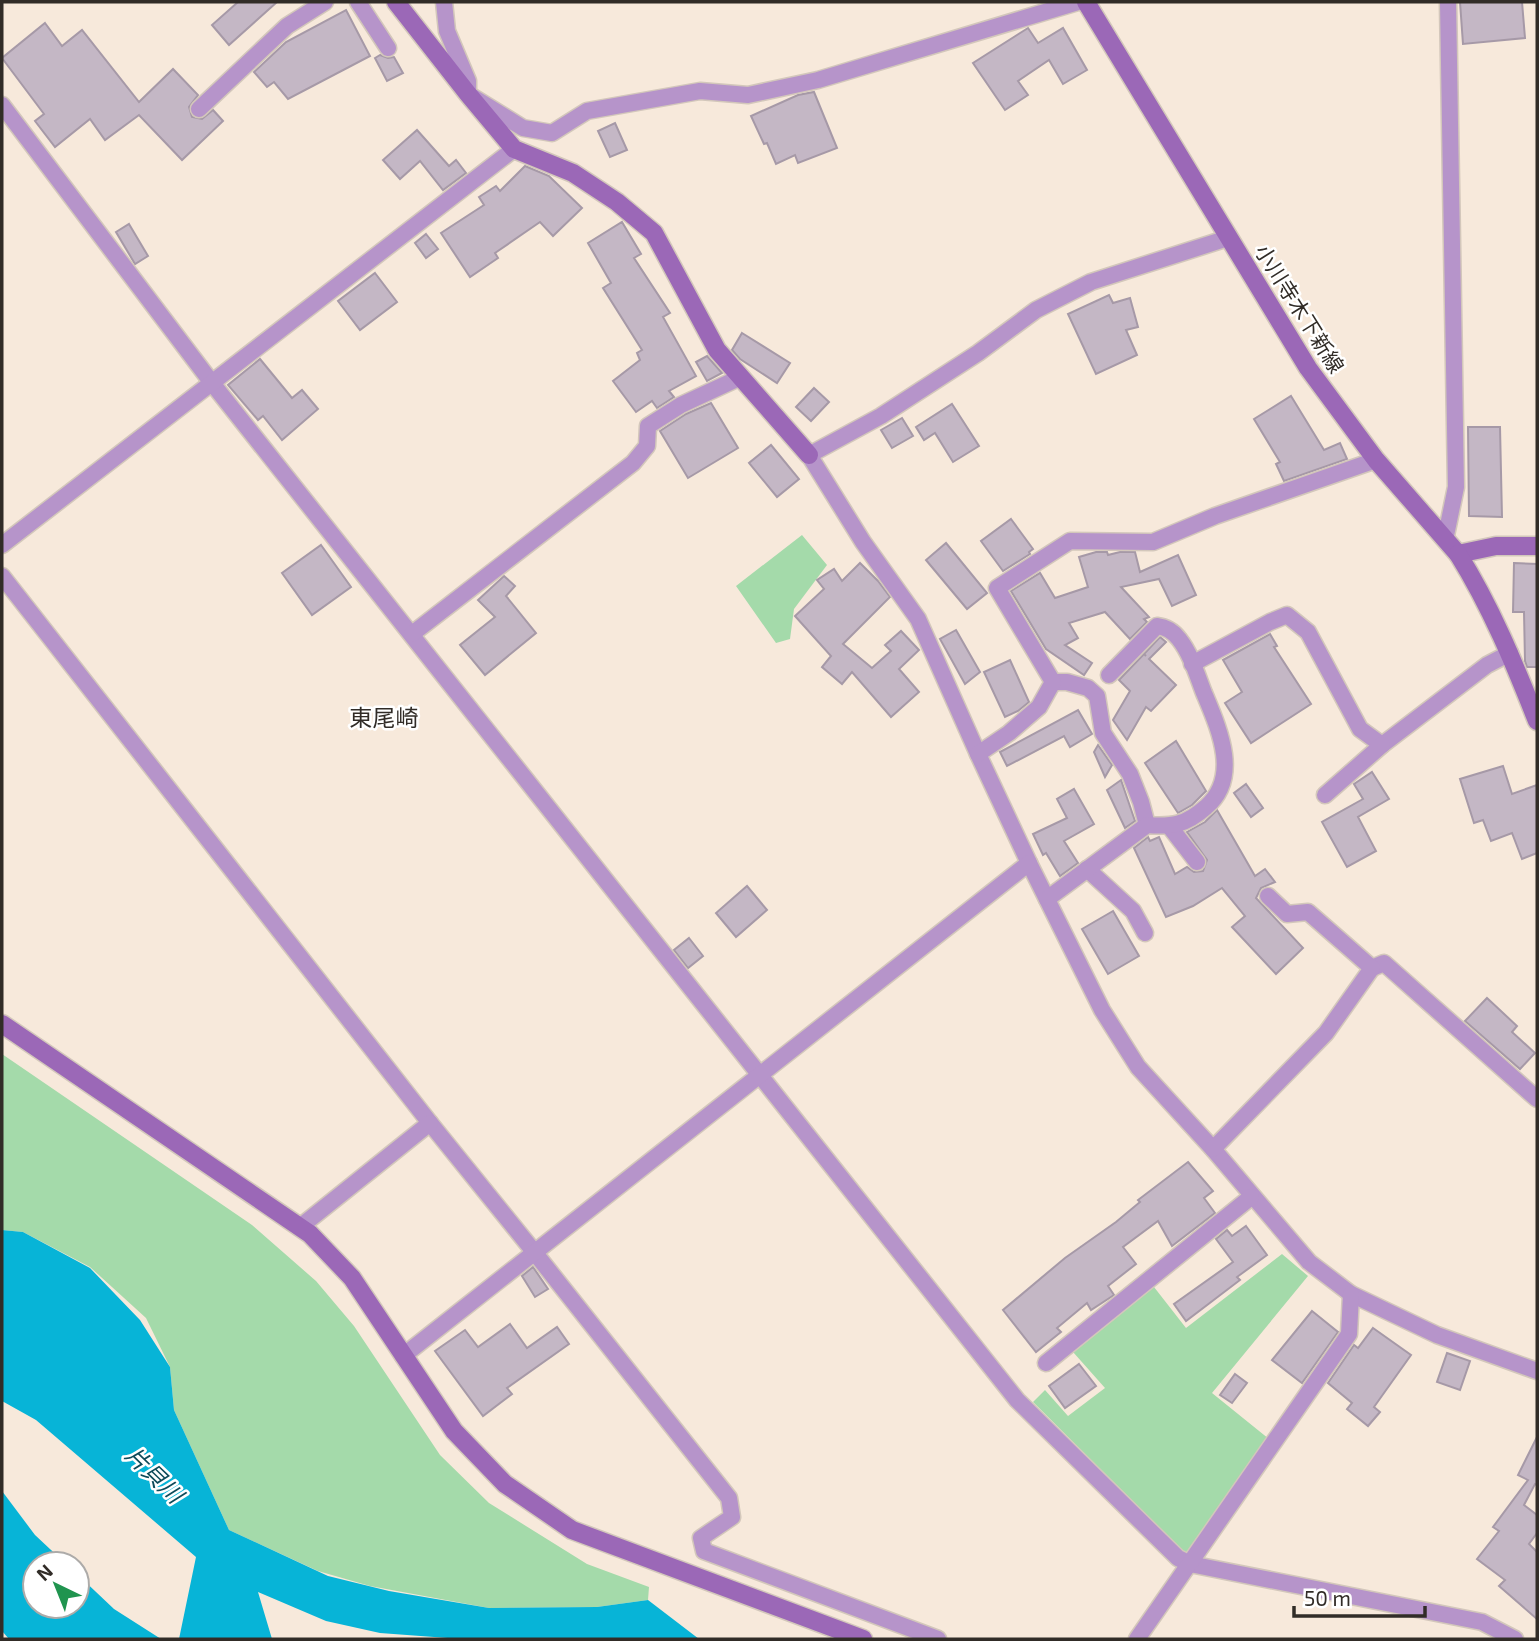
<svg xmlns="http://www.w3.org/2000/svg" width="1539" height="1641" font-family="'Exo 2','Noto Sans JP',sans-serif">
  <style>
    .green { fill: #a4daaa }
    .water { fill: #07b4d7 }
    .building { fill: #c4b7c5; stroke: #a699a7; stroke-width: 2 }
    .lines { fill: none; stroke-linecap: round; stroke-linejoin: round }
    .street-casing { stroke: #d3c7bb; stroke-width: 19 }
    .secondary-casing { stroke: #d3c7bb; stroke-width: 21 }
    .street { stroke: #b694ca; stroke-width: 16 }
    .secondary { stroke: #9b68b7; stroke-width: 18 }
    .labels { text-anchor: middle; stroke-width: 5; stroke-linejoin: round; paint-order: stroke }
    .street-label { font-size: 21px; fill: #312c27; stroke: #fff }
    .neighbourhood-label { font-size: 23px; fill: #312c27; stroke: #fff }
    .water-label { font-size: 23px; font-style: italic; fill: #0e4b5a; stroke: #fff }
  </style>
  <rect width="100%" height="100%" fill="#f7e9db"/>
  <g class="green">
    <polygon points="802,535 827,565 794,609 790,639 776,643 736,586"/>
    <polygon points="2,1054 252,1225 316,1281 354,1326 440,1455 489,1503 587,1564 649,1587 648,1600 597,1607 489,1608 370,1586 318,1571 229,1530 174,1410 170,1367 146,1318 90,1267 23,1232 2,1230"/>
    <polygon points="1282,1254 1308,1276 1212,1393 1269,1439 1190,1553 1184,1552 1033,1402 1045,1390 1068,1416 1105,1388 1073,1352 1154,1287 1186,1328"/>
  </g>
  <g class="water">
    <polygon points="2,1230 23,1232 90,1268 140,1320 170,1367 174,1410 229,1530 328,1576 389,1591 489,1608 597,1607 648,1600 699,1639 461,1639 380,1633 326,1621 258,1592 272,1639 179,1639 196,1557 36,1420 2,1401"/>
    <polygon points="2,1491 35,1535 66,1564 35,1564 35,1606 77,1606 77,1574 114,1609 161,1639 9,1639 2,1631"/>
  </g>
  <g class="building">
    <polygon points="238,2 277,2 229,45 212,25"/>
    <polygon points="1460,2 1522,2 1525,38 1463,44"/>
    <polygon points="346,10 370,56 288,99 274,82 267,87 254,72 286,42"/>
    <polygon points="45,23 62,46 82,30 139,102 173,69 198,95 189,107 192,117 202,119 213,110 223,121 182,160 139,115 105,140 90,119 55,147 35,121 44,114 2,58"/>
    <polygon points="1028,28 1038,43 1063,28 1087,70 1063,84 1049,60 1018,81 1028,95 1005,110 973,63"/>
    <polygon points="380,55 388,58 394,57 403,73 387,81 375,58"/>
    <polygon points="814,92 837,148 798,163 795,155 776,164 767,143 764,144 751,116 798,95"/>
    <polygon points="615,123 627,150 610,157 598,131"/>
    <polygon points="417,130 449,166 456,160 466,173 443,190 420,161 400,179 383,160"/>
    <polygon points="525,166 549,176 582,208 553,236 540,222 495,253 498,258 470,277 441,233 484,205 479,197 496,186 500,191"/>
    <polygon points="622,222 641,254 634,258 670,313 663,317 696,376 669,391 674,397 657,408 652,401 636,412 613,381 640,360 637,353 642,350 603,288 611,283 588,243"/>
    <polygon points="129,224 148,256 135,264 116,232"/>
    <polygon points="426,234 438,249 426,258 415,243"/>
    <polygon points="375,273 397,302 360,330 338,301"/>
    <polygon points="1109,295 1113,303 1130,298 1138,327 1126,330 1137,355 1096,374 1068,314"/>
    <polygon points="742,333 790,363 777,383 740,359 732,350"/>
    <polygon points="707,356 722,373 707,381 696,362"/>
    <polygon points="260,359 292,398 302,390 318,409 282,440 263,416 258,420 228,385"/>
    <polygon points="814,388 829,402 811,421 796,407"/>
    <polygon points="1291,396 1324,450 1340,443 1347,459 1284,481 1276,464 1280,462 1254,419"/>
    <polygon points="711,403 738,448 688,478 660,431 686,414"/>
    <polygon points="952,404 979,446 953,462 935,433 924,440 916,427"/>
    <polygon points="902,418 913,436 892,448 881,430"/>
    <polygon points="1468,427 1500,427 1502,517 1469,516"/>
    <polygon points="771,445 799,479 777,497 749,463"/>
    <polygon points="1011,519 1033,549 1029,552 1030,554 1003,571 981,541"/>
    <polygon points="946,543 987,593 967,609 926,560"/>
    <polygon points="321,545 351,587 312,615 282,573"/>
    <polygon points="1096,552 1107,552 1108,555 1120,552 1135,552 1140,572 1178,555 1196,595 1172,606 1159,579 1121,587 1149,617 1144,619 1147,622 1130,639 1105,612 1069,623 1078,638 1065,645 1092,663 1084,675 1046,649 1011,591 1040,573 1055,598 1088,587 1079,557"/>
    <polygon points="860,563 878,581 890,597 843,644 872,668 891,651 885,645 901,631 919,650 899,669 919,692 891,717 852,672 842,684 822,667 831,656 795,616 824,589 817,580 834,569 842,581"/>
    <polygon points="1514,563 1537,564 1537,667 1527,667 1525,661 1524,612 1513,612"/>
    <polygon points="504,576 515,586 506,596 536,633 485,675 460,645 495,617 478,600"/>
    <polygon points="956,630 980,672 965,684 940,639"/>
    <polygon points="1270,634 1277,646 1274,647 1311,704 1251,743 1225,703 1242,692 1223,660"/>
    <polygon points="1160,637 1166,642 1149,659 1176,685 1151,711 1146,707 1127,740 1113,720 1130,691 1119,680 1144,654 1146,656 1144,654"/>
    <polygon points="1010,660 1029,702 1018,711 1005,717 984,672"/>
    <polygon points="1078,710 1092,734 1070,747 1064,736 1007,766 1000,752"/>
    <polygon points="1176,741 1206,791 1192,805 1178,813 1145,763"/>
    <polygon points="1098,745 1112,765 1105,777 1094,752"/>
    <polygon points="1503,766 1512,794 1537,785 1537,853 1522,859 1512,833 1491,841 1483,820 1474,823 1460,779"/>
    <polygon points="1372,772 1389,799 1358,817 1376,851 1347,867 1322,822 1363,799 1354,784"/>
    <polygon points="1121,780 1135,821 1125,828 1107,790"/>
    <polygon points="1246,784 1263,808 1251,817 1234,793"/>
    <polygon points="1074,789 1094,824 1064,841 1078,863 1060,876 1046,853 1043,855 1033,834 1067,818 1057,799"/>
    <polygon points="1217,810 1255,876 1265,869 1275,882 1261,888 1256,898 1303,948 1276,974 1232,927 1245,916 1222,888 1193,906 1166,917 1134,848 1148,837 1150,841 1159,837 1175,874 1187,867 1194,872 1203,871 1207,860 1187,832 1205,822"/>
    <polygon points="747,886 767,910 736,937 716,913"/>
    <polygon points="1113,911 1139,956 1108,974 1082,929"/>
    <polygon points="689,938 703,956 688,968 674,950"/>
    <polygon points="1487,998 1517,1026 1512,1032 1535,1053 1520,1069 1465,1021"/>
    <polygon points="1188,1162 1213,1191 1204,1198 1215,1213 1172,1246 1158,1221 1123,1247 1136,1264 1108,1286 1114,1295 1091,1310 1087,1303 1057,1328 1061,1332 1036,1352 1003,1310 1065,1258 1116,1222 1140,1202 1138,1200"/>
    <polygon points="1246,1226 1267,1255 1237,1277 1240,1280 1186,1321 1174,1304 1233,1262 1216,1239 1227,1230 1232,1236"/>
    <polygon points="533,1267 548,1289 535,1297 522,1276"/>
    <polygon points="1312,1311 1338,1332 1302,1383 1272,1360"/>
    <polygon points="510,1324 527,1348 557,1327 569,1344 507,1388 512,1394 483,1416 435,1351 465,1330 478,1347"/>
    <polygon points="1373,1328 1411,1355 1374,1407 1380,1412 1368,1426 1347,1409 1352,1403 1328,1383 1354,1345 1358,1348"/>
    <polygon points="1447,1353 1470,1361 1460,1390 1437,1382"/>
    <polygon points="1079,1364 1096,1386 1065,1408 1049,1386"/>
    <polygon points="1235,1374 1247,1383 1232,1403 1220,1395"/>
    <polygon points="1537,1437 1537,1485 1535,1484 1524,1505 1537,1515 1537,1533 1529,1544 1537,1552 1537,1619 1499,1586 1505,1580 1477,1559 1499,1531 1493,1527 1528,1480 1518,1475"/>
  </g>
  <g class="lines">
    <g class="street-casing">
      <g id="street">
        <polyline points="358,2 388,48"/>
        <polyline points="444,2 447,31 468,81 468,94 523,128 552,133 587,111 700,91 748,95 818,80 1078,2"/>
        <polyline points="2,105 212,383 1017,1400 1178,1558 1190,1564 1482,1622 1515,1639"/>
        <polyline points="199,109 287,26 325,2"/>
        <polyline points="1228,238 1091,282 1036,310 978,353 881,416 809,455 863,542 918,619 978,754 1029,863 1102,1010 1138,1067 1213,1149 1309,1262 1351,1294 1437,1335 1537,1371"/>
        <polyline points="1445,540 1456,487 1448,2"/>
        <polyline points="2,545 514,149"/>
        <polyline points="2,576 430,1123 535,1253 729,1498 732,1517 701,1538 704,1551 938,1639"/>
        <polyline points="412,634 633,463 647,446 648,426 681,405 741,377"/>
        <polyline points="1192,664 1270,622 1287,615 1308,632 1360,729 1382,745 1487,665 1510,653"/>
        <polyline points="1053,682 1067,682 1088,688 1097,696 1103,733 1130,774 1141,802 1147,825"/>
        <polyline points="978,754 1009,733 1039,707 1053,682 997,588 1070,541 1153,542 1215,516 1376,460"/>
        <polyline points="1325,795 1382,745"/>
        <polyline points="1170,827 1197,862"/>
        <polyline points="1087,869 1133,911 1145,933"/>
        <path d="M1047,899l100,-74c25,2 39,0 59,-18 35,-30 13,-78 -2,-114 -7,-18 -13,-39 -25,-54 -6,-8 -13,-12 -22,-13l-48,49"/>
        <polyline points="1372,968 1384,963 1537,1099"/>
        <polyline points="1213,1149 1326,1033 1372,968 1308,912 1287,914 1268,896"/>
        <polyline points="300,1227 430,1123"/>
        <polyline points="403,1356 1029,863"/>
        <polyline points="1046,1363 1251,1197"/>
        <polyline points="1137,1639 1349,1334 1351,1294"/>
      </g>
    </g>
    <g class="secondary-casing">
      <g id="secondary">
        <polyline points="396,2 468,94 514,149 573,173 617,202 654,233 717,350 809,455"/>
        <polyline points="1086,2 1308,368 1376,460 1458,554 1496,546 1537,546"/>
        <path d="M1458,554c33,53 56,109 79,167"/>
        <polyline points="2,1024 310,1234 352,1278 454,1431 505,1484 572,1530 863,1639"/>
      </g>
    </g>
    <use href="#street" class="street"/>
    <use href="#secondary" class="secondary"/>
  </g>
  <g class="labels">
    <g class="street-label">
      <text transform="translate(1299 309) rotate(58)" y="7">小川寺木下新線</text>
    </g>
    <g class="neighbourhood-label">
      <text x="384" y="726">東尾崎</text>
    </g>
    <g class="water-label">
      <text transform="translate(154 1475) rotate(44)" y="8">片貝川</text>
    </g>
  </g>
  <rect width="1539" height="1641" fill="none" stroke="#312c27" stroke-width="7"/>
  <g transform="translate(56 1585) rotate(317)"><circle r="33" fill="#ffffff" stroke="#adaba9" stroke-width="2"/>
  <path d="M0-5L12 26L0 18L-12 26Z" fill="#20944f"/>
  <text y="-10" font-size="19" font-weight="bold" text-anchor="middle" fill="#312c27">N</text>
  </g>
  <path d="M1294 1606v10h131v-10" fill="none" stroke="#312c27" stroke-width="3.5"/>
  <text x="1304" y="1606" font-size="21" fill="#312c27" stroke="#ffffff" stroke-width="5" paint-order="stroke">50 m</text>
</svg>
